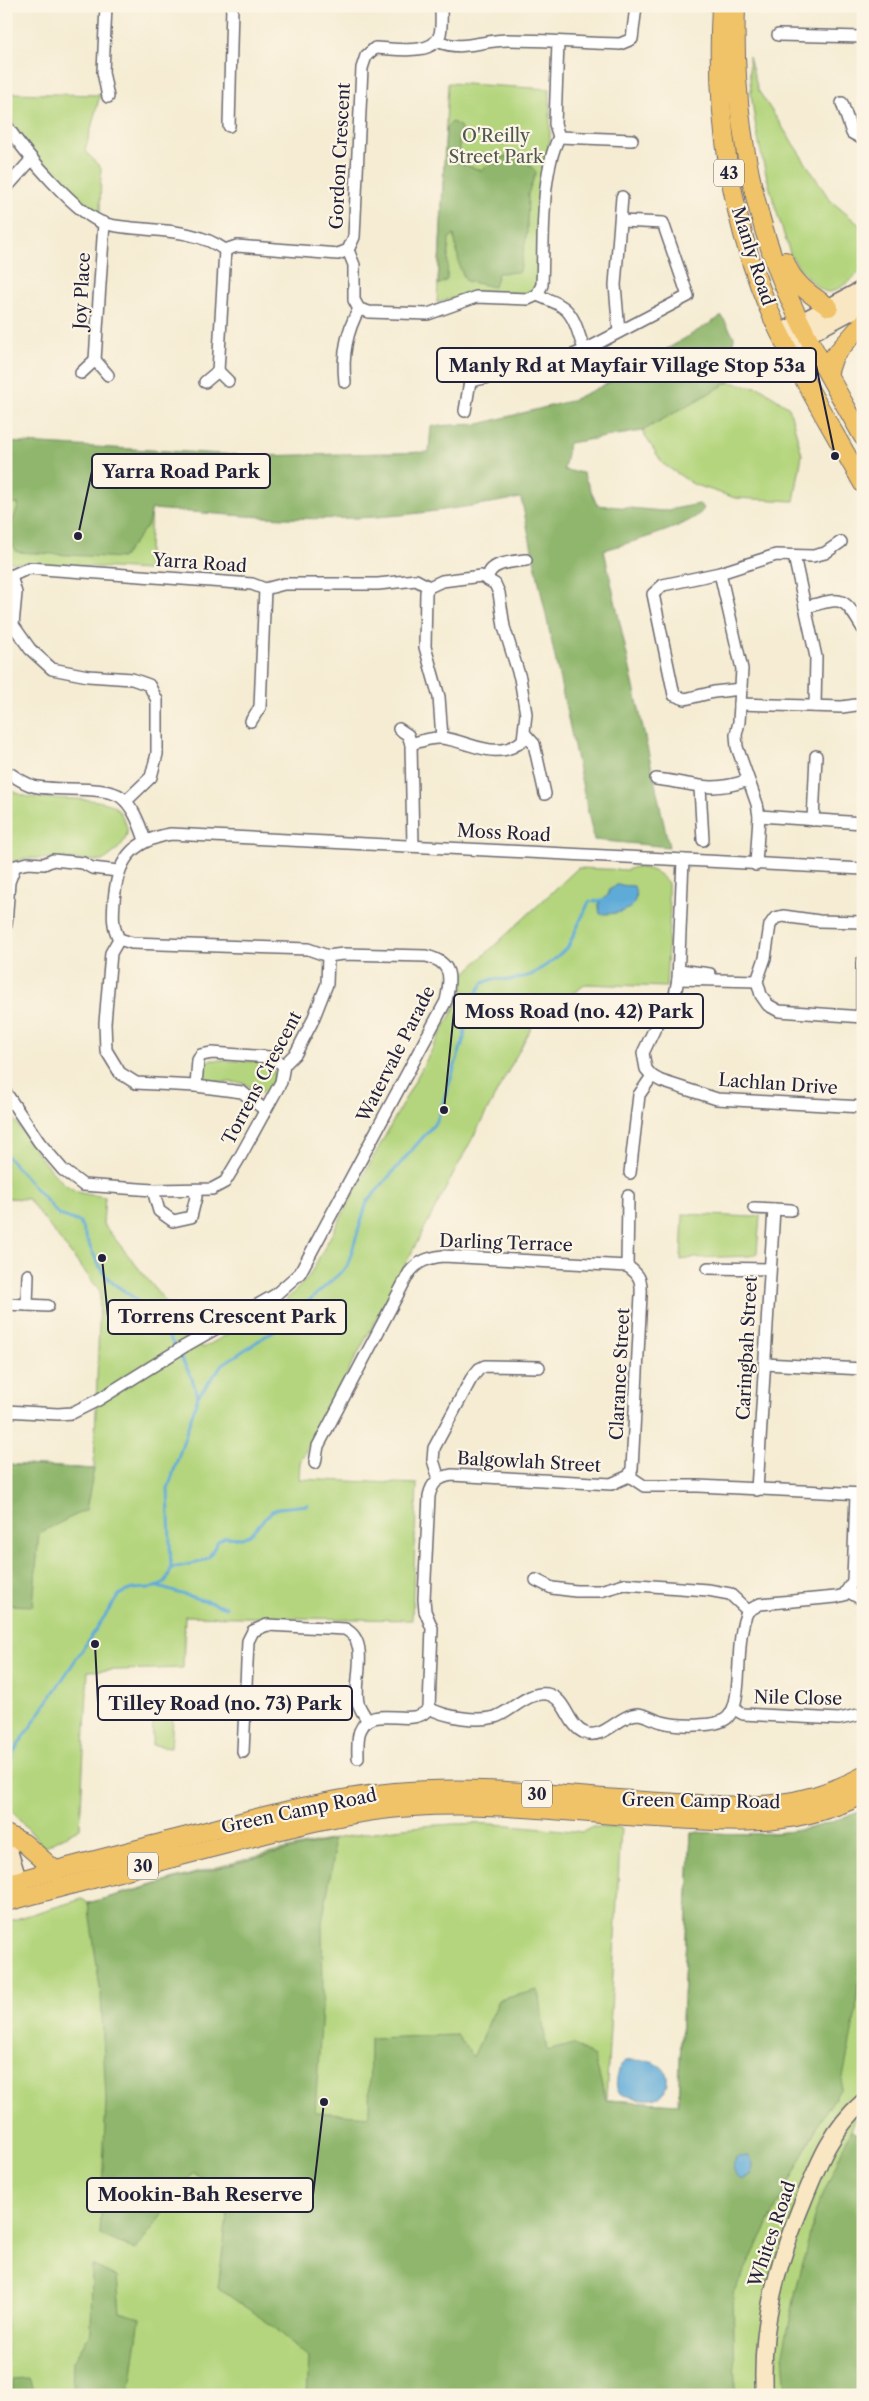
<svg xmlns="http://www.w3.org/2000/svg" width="869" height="2401" font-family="'Libre Caslon Text',serif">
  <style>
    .green { fill: #b4d57d; stroke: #6b7c5c }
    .forest { fill: #8fb66c; stroke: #586c54 }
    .water { fill: #5fabd8; stroke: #40668a }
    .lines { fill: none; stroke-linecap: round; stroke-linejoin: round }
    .stream { stroke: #5fabd8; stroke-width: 3 }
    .street-casing { stroke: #6c6970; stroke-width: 14 }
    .secondary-casing { stroke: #6c6970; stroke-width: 19 }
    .primary-casing { stroke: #6c6970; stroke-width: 20 }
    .street { stroke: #fff; stroke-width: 11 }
    .secondary { stroke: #f9e7c3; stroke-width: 16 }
    .primary { stroke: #f1c369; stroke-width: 18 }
    .labels { text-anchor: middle; stroke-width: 4.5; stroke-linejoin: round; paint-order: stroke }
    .shield { fill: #fcf5e5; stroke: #63616e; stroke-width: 1 }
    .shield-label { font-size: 16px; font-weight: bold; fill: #22223b }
    .park-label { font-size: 18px; fill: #4e584f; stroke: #fcf5e5 }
    .street-label { font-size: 18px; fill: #22223b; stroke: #fcf5e5 }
    .leader { fill: none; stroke: #22223b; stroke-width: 2 }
    .callout-dot { fill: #22223b; stroke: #fcf5e5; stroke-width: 2 }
    .callout { fill: #fcf5e5; stroke: #22223b; stroke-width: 2 }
    .callout-label { font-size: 19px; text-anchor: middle; font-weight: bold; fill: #22223b }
  </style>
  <rect width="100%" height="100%" fill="#fcf5e5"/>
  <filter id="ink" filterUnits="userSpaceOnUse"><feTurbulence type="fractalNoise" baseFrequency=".02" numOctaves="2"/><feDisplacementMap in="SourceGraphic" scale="10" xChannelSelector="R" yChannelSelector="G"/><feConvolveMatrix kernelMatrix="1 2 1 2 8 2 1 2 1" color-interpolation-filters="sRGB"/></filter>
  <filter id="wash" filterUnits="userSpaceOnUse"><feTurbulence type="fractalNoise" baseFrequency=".0096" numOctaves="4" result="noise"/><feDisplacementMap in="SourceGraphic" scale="20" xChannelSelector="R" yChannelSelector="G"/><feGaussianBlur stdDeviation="1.12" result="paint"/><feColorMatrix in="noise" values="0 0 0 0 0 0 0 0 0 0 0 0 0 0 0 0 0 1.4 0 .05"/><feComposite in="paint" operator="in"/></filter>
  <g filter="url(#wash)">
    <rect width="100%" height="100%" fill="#f5ecd3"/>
    <g class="green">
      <path d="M749,56l9,34 72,110 33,28v42c-9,6 -22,20 -33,22 -12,2 -33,-27 -39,-36 -22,-66 -41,-130 -42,-200z"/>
      <polygon points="448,83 550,89 550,138 539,198 537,283 533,291 523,294 476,291 437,303"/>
      <path d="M9,93l91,2 -15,56 16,17 -1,45c-24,-14 -78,-68 -88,-93 -3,-8 -2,-19 -3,-27z"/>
      <polygon points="729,382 761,388 789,407 802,455 794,501 735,498 693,484 663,464 642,431"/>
      <polygon points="6,501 151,509 148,570 6,562"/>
      <path d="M7,789c7,2 15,7 22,8 18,2 72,0 85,9 6,4 12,16 13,23 2,13 -16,27 -25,32l-75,-3 -16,4 -5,9z"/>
      <path d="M634,867c15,1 24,4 34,16v18l2,4 -4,82 -80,-3 -50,35 -236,443 -1,17 118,5 -5,136 -227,-4 -2,52 -95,3 -8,157 -36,19 -38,-43v-340l88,5 6,-178 -72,-92 -22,-1v-91c18,25 41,68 68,83 8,5 22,5 31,7l-2,27 100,124 79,-44 26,-26 153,-282 4,-23 113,-105 49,2z"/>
      <path d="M211,1060l53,2 9,5c4,11 -1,16 -8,25h-8l-13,-9 -37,-2 -3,-2v-16z"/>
      <polygon points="683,1214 754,1217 760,1215 757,1253 750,1256 694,1258 681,1260"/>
      <polygon points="154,1702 174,1704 171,1747 152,1745"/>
      <path d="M863,1810v289l-23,59 23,237h-857v-473l76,-23 6,4c119,-32 243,-74 366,-79 43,-2 86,4 129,8l9,-5 29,1 -15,272 72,4 13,-272c64,3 112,6 172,-22z"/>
    </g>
    <g class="forest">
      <polygon points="452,122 461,127 459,145 462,164 481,170 499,158 519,153 536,172 528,194 527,232 520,272 498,273 494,287 466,281 460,268 454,235 449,238 447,280 438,285 446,128"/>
      <path d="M722,316l12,21 -5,45 -87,49 -73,12 -5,27 19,3 14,32 66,6 36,-7 5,4c-6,17 -80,36 -100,42l65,297 -75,-7 -73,-342c-55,9 -109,18 -165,20 -68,3 -137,-4 -204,-9l-5,17 -25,32 -105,-6 -10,-16 12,-32 -13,-1v-61l252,14 171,-4 2,-26 48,-2 91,-23 47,-22z"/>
      <polygon points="6,1464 94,1469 86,1510 39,1533 33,1606 6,1605"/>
      <path d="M863,1810v170l-5,3 -2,29 -15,76 -22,35 -86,171 2,92 3,9h-431l2,-37 -35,-31 -56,-39 11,-88 -35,-28 -58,78 -36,-15 6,-134 -5,-106 -13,-92 165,-44 79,-19 2,15 -12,68 1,71 -8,118 54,4 1,-78 87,-3 16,22 26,-57 39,-10 9,61 26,-7 21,13 12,43 72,4 13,-272c64,3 112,6 172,-22z"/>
      <polygon points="851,2129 863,2138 863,2395 786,2395 783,2353 796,2291 815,2213"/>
      <polygon points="92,2265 117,2277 120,2312 140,2318 129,2395 72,2395 73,2362 91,2331"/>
      <polygon points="29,2379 35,2395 14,2395 12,2380"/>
    </g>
    <g class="water">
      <path d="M617,885l17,1c8,26 -16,28 -34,28l-2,-10 10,-9 2,-7z"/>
      <path d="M625,2061c16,-2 45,-1 42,22 -1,5 -3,11 -8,14 -10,5 -29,0 -39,-3 -7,-8 -2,-19 0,-29z"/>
      <polygon points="748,2156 752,2164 751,2175 742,2180 736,2176 733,2168 736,2157"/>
    </g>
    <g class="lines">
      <g class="stream">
        <path d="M6,1155l53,60 21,7c7,19 15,39 27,55 8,10 18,13 27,21 17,15 31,31 42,50"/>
        <polyline points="179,1354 191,1376 198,1396"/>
        <polyline points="171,1568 201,1562 209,1557 218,1541 225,1537 242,1538 249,1535 272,1511 279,1508 308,1505"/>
        <polyline points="158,1587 226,1607"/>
        <path d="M6,1779l7,-26 106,-158c20,-15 46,5 52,-27l-3,-79 30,-93 25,-32 55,-36 69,-61 20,-65 70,-81 27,-83 2,-18 9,-25 8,-12 10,-4 18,1 20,-5 20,-13 17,-15 21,-45 14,-2"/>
      </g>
    </g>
  </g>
  <g filter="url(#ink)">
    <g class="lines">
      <g class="street-casing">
        <g id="street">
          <polyline points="106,6 103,72 108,97"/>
          <polyline points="778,35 863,37"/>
          <path d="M437,41c25,11 45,-1 71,-1 37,0 74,3 112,4l12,-5 4,-33"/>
          <polyline points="842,103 852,133 863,139"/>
          <path d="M6,125c17,25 71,91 100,99 38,9 85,1 119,26l12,-4 101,8 10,-4 6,-13 8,-169 4,-12 9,-8c17,0 59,9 65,-14 2,-8 1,-19 1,-28"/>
          <polyline points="229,126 232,6"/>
          <polyline points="559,137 632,140"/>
          <polyline points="6,188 32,159"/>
          <path d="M348,250l6,15v35l5,9 10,3 59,2 48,-17 52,2 9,-4 5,-10c2,-42 -2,-110 17,-148l-4,-13 3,-82"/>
          <path d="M537,295c12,5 27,9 34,21 7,10 8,23 14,34"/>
          <polyline points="619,332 615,285 622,197"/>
          <polyline points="95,360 104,223"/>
          <polyline points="218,371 225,250"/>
          <polyline points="81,373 95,360 108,375"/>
          <polyline points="470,381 549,365 585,350 688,296 663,223 621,221"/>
          <polyline points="205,382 218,371 228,381"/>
          <path d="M345,382c-3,-27 1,-50 14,-73"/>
          <polyline points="465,411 470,381 467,354"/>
          <polyline points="794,556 816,657 815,706"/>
          <polyline points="720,573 742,669 739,722 736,735 737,747 757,804 759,816 756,865"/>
          <polyline points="6,574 11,576 29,568 252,584 265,589 284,584 378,584 416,580 429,587"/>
          <polyline points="11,576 16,593 13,625 30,649 52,669 88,676 132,679 149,685 157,700 157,754 151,777 126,801"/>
          <path d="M488,578c1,-16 25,-16 38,-18"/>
          <path d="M805,607c38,-9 37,-13 58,22"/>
          <polyline points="741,689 714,692 685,699 674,695 653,594 663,585 720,573 776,555 813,556 825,553 841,542"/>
          <polyline points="740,704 842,707 863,704"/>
          <polyline points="251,721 260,707 265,589"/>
          <polyline points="399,729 408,735 411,744 413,846"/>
          <polyline points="525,734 534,744 545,794"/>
          <path d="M411,744c10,-3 20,-7 31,-6 28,3 55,25 81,2l3,-26 -6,-36 -16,-51 -5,-34 -4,-9 -14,-8 -39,5 -13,6 -3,5 -1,55 14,50 3,41"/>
          <path d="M6,771c9,6 17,12 27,15 22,6 72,-1 88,11 13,10 19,29 24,43"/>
          <path d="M656,779c37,4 54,15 92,1"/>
          <polyline points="700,788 703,840"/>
          <polyline points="759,816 863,823"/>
          <polyline points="813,820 816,756"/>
          <polyline points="683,860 678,979 674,1000 655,1028 643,1053 646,1069 652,1076 661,1081 717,1099 863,1107"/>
          <polyline points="863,922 819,921 783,916 775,918 770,925 765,958 757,981 761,995 768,1005 779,1011 863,1017"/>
          <polyline points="6,925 9,882 15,866 28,863 44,864 53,860 83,863 92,868 118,871"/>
          <polyline points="119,939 111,953 105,1023 106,1050 120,1073 136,1083 196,1086 242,1092 265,1110"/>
          <polyline points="862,962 862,1017"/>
          <polyline points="679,970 710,974"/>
          <polyline points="678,979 757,981"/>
          <polyline points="196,1086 198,1060 201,1055 212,1053 270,1057 284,1065"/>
          <polyline points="6,1093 39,1142 63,1170 83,1185 153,1190 212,1189 225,1182 240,1157 281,1082 284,1065 296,1053 312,1022 327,984 328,956"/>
          <polyline points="630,1173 639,1095 652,1076"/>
          <polyline points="153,1190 159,1211 173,1221 191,1217 196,1197 195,1191"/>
          <polyline points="754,1208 791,1210"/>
          <polyline points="627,1266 628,1196"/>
          <polyline points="708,1268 769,1269"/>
          <polyline points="6,1304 48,1306"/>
          <polyline points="27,1305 28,1275"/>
          <polyline points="764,1364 863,1369"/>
          <path d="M6,1411l52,3 14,-1 26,-13 87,-54 90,-51 25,-22 146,-272c5,-23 7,-39 -20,-45l-83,-2 -15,2 -20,-7 -176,-6 -13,-4c-7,-13 -6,-24 -5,-38 3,-40 16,-60 57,-67l692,35"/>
          <path d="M315,1463l3,-17 91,-173c9,-12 19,-15 34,-17l184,10c12,8 15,14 14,29l-9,174 -3,7"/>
          <polyline points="439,1479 433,1460 434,1448 471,1379 479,1369 485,1366 539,1367"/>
          <polyline points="757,1490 774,1209"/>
          <polyline points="536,1580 552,1588 576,1591 600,1591 624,1584 708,1590 730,1594 748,1611"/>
          <polyline points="847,1591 863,1600"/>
          <path d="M429,1708c16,9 48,14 66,9 16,-5 33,-26 52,-23 20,4 20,32 38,39 19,7 34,-18 52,-19 8,0 17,6 25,8 14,4 56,6 66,-5 17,-17 5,-79 20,-106l12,-7 76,-7 8,-2 9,-14 3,-87"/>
          <polyline points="734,1709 743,1714 839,1719 863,1714"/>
          <path d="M243,1752l5,-111 5,-10 14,-6 78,4c26,13 8,51 13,74 2,6 6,12 10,18"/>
          <path d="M358,1758c0,-9 -1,-20 2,-27 12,-30 53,0 69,-23l3,-80 -7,-17 -1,-12 5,-103c3,-14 10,-19 23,-21l159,9 18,-8 15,10h54l165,8"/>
        </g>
      </g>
      <g class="secondary-casing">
        <g id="secondary">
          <polyline points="780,333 863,289"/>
          <polyline points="787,346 863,305"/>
          <polyline points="6,1841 22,1892"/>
          <path d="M764,2395c-4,-71 13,-131 40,-196 15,-37 28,-70 59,-97"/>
        </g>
      </g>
      <g class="primary-casing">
        <g id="primary">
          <path d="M721,6c-6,109 8,215 53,315 26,56 59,109 89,163"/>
          <path d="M736,6c-3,91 10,180 42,265 22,58 55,112 85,166"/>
          <path d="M785,261c7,22 26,34 44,46"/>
          <polyline points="828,374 834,356 863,323"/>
          <polyline points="6,1834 24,1843 56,1871"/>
          <path d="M6,1884c55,-16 111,-29 166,-44 73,-19 147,-41 223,-48 88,-8 178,5 267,10 76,4 130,12 201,-26"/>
          <path d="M6,1902c74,-20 147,-39 221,-58 61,-16 122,-33 185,-37 88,-6 175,8 262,12 71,4 122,8 189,-24"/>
        </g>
      </g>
      <use href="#street" class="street"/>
      <use href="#secondary" class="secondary"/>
      <use href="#primary" class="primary"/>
    </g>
  </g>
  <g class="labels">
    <g class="shield">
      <rect x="714" y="159.5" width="30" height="27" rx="4"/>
      <rect x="522" y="1780.5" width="30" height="27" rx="4"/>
      <rect x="128" y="1852.5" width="30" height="27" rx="4"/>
    </g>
    <g class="shield-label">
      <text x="729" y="179">43</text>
      <text x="537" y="1800">30</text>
      <text x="143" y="1872">30</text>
    </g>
    <g class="park-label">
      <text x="496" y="142">O'Reilly<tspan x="496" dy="21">Street Park</tspan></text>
    </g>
    <g class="street-label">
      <text transform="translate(340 156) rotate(-87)" y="6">Gordon Crescent</text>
      <text transform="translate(753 256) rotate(72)" y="6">Manly Road</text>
      <text transform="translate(82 291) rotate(-87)" y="6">Joy Place</text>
      <text transform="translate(200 563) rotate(4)" y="6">Yarra Road</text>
      <text transform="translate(504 833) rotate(3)" y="6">Moss Road</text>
      <text transform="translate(396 1054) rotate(-63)" y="6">Watervale Parade</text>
      <text transform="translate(262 1078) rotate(-62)" y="6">Torrens Crescent</text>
      <text transform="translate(778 1084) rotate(4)" y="6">Lachlan Drive</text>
      <text transform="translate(506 1243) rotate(2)" y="6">Darling Terrace</text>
      <text transform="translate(747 1348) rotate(-87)" y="6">Caringbah Street</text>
      <text transform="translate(620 1374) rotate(-87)" y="6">Clarance Street</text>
      <text transform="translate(529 1462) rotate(3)" y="6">Balgowlah Street</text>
      <text transform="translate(798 1698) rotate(1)" y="6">Nile Close</text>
      <text transform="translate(701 1801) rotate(1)" y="6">Green Camp Road</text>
      <text transform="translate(299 1811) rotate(-12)" y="6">Green Camp Road</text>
      <text transform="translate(772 2234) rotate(-71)" y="6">Whites Road</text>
    </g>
  </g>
  <path class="leader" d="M835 456L816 365M78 536L92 471M444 1110L454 1011M102 1258L108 1317M95 1644L98 1703M324 2102L313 2195"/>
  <g class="callout-dot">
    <circle cx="835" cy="456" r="5"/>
    <circle cx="78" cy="536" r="5"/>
    <circle cx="444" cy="1110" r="5"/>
    <circle cx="102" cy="1258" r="5"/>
    <circle cx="95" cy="1644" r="5"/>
    <circle cx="324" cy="2102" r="5"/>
  </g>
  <g class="callout">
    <rect x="437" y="348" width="379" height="34" rx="5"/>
    <rect x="92" y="454" width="178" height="34" rx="5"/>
    <rect x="454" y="994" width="249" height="34" rx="5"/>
    <rect x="108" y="1300" width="238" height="34" rx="5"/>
    <rect x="98" y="1686" width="254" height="34" rx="5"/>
    <rect x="87" y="2178" width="226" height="34" rx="5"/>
  </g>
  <g class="callout-label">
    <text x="627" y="372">Manly Rd at Mayfair Village Stop 53a</text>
    <text x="181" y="478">Yarra Road Park</text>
    <text x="579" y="1018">Moss Road (no. 42) Park</text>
    <text x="227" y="1323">Torrens Crescent Park</text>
    <text x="225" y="1710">Tilley Road (no. 73) Park</text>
    <text x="200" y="2201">Mookin-Bah Reserve</text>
  </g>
  <rect width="869" height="2401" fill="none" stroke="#fcf5e5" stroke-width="25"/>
</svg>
